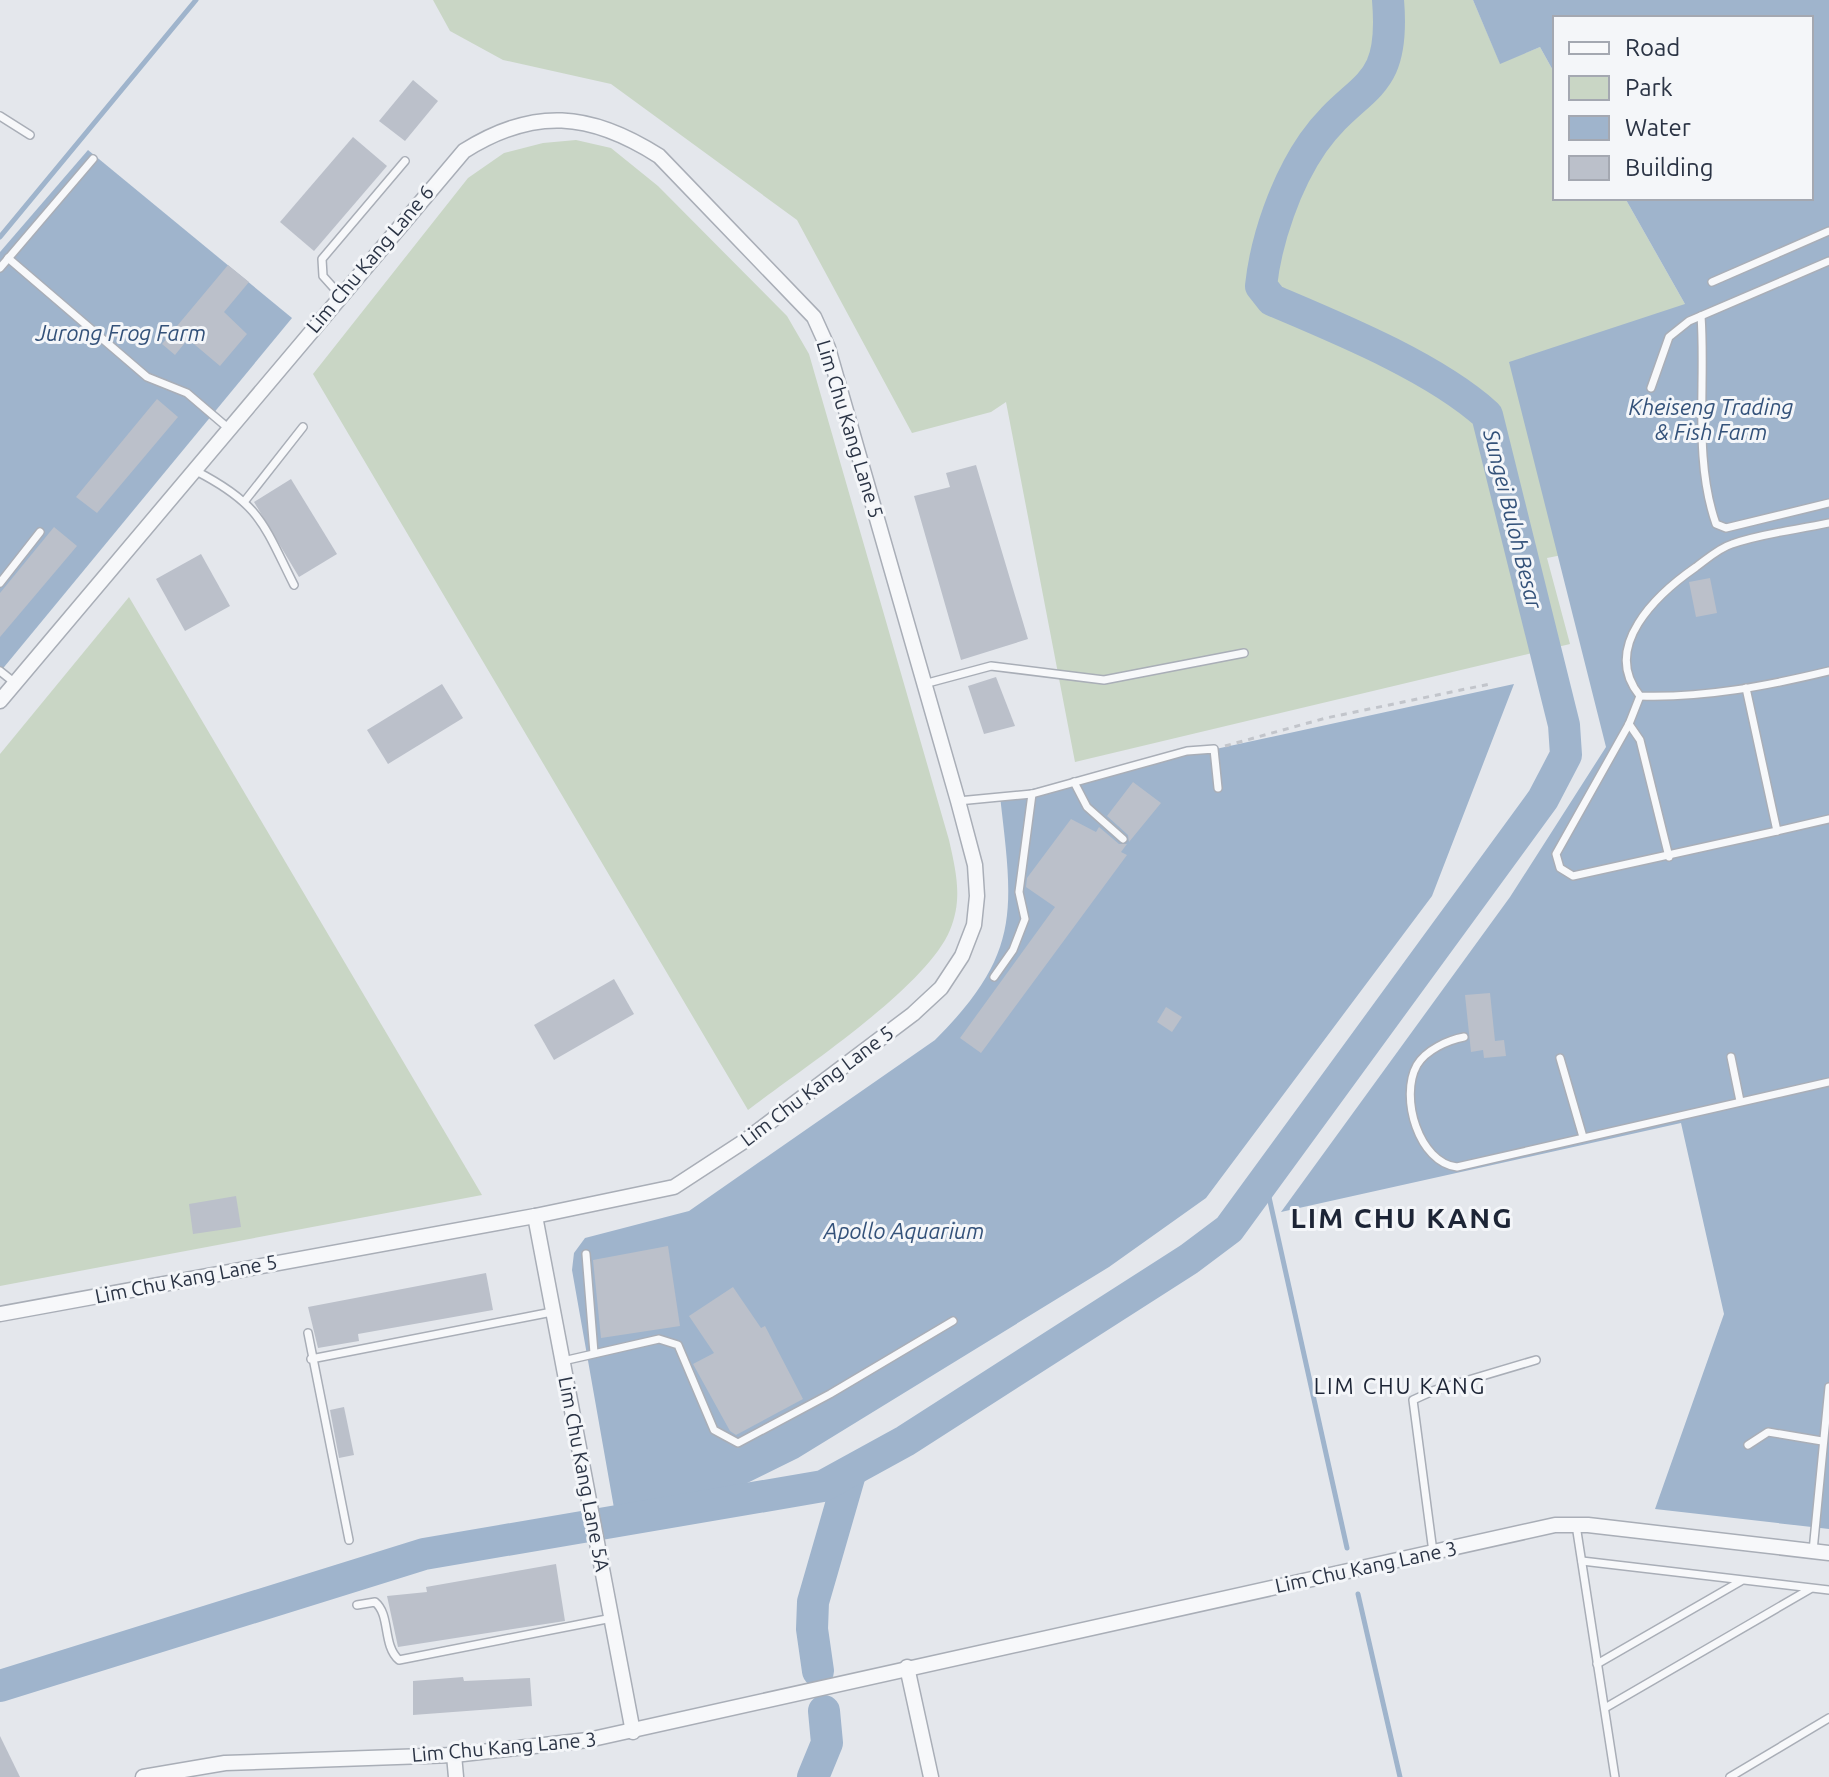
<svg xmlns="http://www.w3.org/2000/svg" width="1829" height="1777" font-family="Ubuntu,sans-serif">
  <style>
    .green { fill: #c9d6c5 }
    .water { fill: #9fb4cc }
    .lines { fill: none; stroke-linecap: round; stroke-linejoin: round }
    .stream { stroke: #9fb4cc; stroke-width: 5 }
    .river { stroke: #9fb4cc; stroke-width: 32 }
    .building { fill: #bbc0ca }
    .service-casing { stroke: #a9aeb7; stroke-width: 10 }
    .minor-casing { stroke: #a9aeb7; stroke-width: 17 }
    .path { stroke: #c2c5cb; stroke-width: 3; stroke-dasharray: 6 6; stroke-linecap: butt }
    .service { stroke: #f7f8fa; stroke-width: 7 }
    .minor { stroke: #f7f8fa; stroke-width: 14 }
    .labels { text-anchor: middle; stroke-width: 6; stroke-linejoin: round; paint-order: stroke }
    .street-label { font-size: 20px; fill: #2b3445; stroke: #f4f6f9 }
    .water-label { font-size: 22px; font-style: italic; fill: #34527a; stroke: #f4f6f9 }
    .neighbourhood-label { font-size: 22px; letter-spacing: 2px; fill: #1d2536; stroke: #f4f6f9 }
    .district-label { font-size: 28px; font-weight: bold; letter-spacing: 2px; fill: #1d2536; stroke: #f4f6f9 }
  </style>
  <rect width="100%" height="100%" fill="#e4e7ec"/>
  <g class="green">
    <polygon points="433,0 1473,0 1500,63 1540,47 1555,74 1555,198 1625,198 1685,304 1689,530 1547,558 1570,644 1075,762 1006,402 991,412 912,433 797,220 611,84 503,60 450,31"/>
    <path d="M576,140l35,8 47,38 129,130 22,38 140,486c7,31 14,59 1,90 -24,58 -150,140 -202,180l-435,-736 155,-196 36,-25 39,-10z"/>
    <polygon points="129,597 482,1195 0,1286 0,754"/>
  </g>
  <g class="water">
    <polygon points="1473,0 1829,0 1829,1529 1655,1509 1724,1314 1681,1123 1281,1212 1510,897 1606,747 1509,362 1685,304 1625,198 1811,198 1811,18 1555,18 1555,74 1540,47 1500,64"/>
    <polygon points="88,150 292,318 0,672 0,252"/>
    <path d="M1514,684l-82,212 -226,302 -97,69 -311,191 -67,33 -117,17 -42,-238 2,-17 11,-15 104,-27 246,-171c87,-87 78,-130 65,-244z"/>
  </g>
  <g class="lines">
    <g class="stream">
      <polyline points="0,237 196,0"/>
      <polyline points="1265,1179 1347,1548"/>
      <polyline points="1358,1594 1400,1777"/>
    </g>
    <g class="river">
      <polyline points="818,1671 812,1629 813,1602 850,1474"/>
      <path d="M0,1686l424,-132 399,-68 82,-45 284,-182 40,-30 314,-430 23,-44 -2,-30 -77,-310c-53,-48 -149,-87 -215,-115l-11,-14c5,-47 25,-104 52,-143 44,-62 83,-48 75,-143"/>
      <polyline points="813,1777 827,1743 824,1711"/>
    </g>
  </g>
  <g class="building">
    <polygon points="413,80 438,101 405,141 379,121"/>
    <polygon points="353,137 387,166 314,251 280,222"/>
    <polygon points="228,265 249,282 224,312 247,334 220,366 188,339 175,355 162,344"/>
    <polygon points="157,399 178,417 97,513 76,497"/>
    <polygon points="976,465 1028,639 961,660 914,496 950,487 946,473"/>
    <polygon points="291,479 337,554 299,577 254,502"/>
    <polygon points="54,527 77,546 0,637 0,593"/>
    <polygon points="201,554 230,606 185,631 156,579"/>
    <polygon points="1710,578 1717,613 1696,617 1689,582"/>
    <polygon points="996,677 1015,726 984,734 968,686"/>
    <polygon points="442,684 463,718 388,764 367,730"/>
    <polygon points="1133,782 1161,803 1129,842 1128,835 1107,816"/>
    <polygon points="1071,819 1096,832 1099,827 1119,844 1127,844 1121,852 1127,855 981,1053 960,1038 1055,907 1026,887 1027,878"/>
    <polygon points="614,979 634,1014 554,1060 534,1025"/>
    <polygon points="1490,993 1495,1041 1504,1040 1506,1056 1484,1058 1483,1050 1471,1052 1465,995"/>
    <polygon points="1166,1007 1182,1017 1172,1032 1157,1022"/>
    <polygon points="236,1196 241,1227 193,1234 189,1204"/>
    <polygon points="668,1246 680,1326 601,1338 593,1260"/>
    <polygon points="486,1273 493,1310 358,1334 359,1341 318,1348 308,1307"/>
    <polygon points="733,1287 761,1328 765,1326 803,1399 736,1435 730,1431 693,1364 714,1353 689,1316"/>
    <polygon points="344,1407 354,1455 339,1458 330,1410"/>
    <polygon points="556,1564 565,1621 398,1647 387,1596 427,1592 426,1587"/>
    <polygon points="463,1677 464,1681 530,1678 532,1706 413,1715 413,1681"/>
    <polygon points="0,1736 20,1777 0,1777"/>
  </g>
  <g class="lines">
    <g class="service-casing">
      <g id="service">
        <polyline points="0,116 30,135"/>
        <polyline points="8,258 147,377 187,393 228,428"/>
        <polyline points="0,268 93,159"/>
        <polyline points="1712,282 1829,231"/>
        <polyline points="340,295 323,276 322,259 405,161"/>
        <path d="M1701,316c5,67 -8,143 15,208l10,4 103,-25"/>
        <polyline points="1651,388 1669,337 1689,321 1829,261"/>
        <path d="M196,471c64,33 67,52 98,114"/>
        <polyline points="244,502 303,427"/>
        <path d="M1829,523c-32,7 -66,10 -97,21 -13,4 -25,15 -36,23 -39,27 -96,80 -56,129 64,2 127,-10 189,-25"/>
        <polyline points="0,583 40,532"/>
        <polyline points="0,671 15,683"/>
        <polyline points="924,684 991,666 1104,680 1244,653"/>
        <polyline points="1746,688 1777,831 1829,819"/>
        <polyline points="1640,696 1629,724 1556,854 1560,868 1573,876 1777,831"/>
        <polyline points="1629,724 1640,740 1669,857"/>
        <polyline points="1074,782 1087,807 1123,839"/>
        <polyline points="958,801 1032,794 1187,751 1214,749 1218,788"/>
        <polyline points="994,977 1013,950 1025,919 1019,892 1032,794"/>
        <path d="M1464,1037c-16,3 -38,13 -47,28 -18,32 2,98 40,102l372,-85"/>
        <polyline points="1731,1057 1740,1101"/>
        <polyline points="1560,1058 1583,1137"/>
        <polyline points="586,1254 594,1353"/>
        <polyline points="308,1333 349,1540"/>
        <polyline points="311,1359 552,1312"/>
        <polyline points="563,1361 659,1339 678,1345 714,1430 738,1443 830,1394 953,1321"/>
        <polyline points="1748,1445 1768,1432 1822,1441"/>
        <polyline points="1576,1525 1615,1777"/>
        <polyline points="1813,1551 1829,1387"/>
        <polyline points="1433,1552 1413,1400 1435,1390 1536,1360"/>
        <polyline points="1582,1561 1829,1590"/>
        <path d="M357,1605l18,-3c16,13 7,43 24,58l213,-42"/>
        <polyline points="1597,1664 1741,1581"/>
        <polyline points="1605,1708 1810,1589"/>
        <polyline points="1730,1777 1829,1718"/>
      </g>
    </g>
    <g class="minor-casing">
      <g id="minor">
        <path d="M0,701l464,-550c70,-44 126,-39 195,5l155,161 14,31 130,453 17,64 2,31 -3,29 -12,31 -21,32 -28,26 -167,126 -72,47 -139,29 -535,98"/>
        <polyline points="535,1216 633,1732"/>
        <polyline points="907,1667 931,1777"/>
        <polyline points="454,1755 456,1777"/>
        <polyline points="143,1777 225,1763 454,1755 588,1740 1555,1525 1588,1525 1829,1553"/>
      </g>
    </g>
    <polyline class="path" points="1225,746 1326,718 1490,684"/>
    <use href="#service" class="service"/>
    <use href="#minor" class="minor"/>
  </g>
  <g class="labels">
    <g class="street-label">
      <text transform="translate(370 259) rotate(-50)" y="7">Lim Chu Kang Lane 6</text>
      <text transform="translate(850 429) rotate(73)" y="7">Lim Chu Kang Lane 5</text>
      <text transform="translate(817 1086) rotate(-37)" y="7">Lim Chu Kang Lane 5</text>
      <text transform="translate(186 1279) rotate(-11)" y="7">Lim Chu Kang Lane 5</text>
      <text transform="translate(584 1474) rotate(79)" y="7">Lim Chu Kang Lane 5A</text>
      <text transform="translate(1366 1567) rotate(-12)" y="7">Lim Chu Kang Lane 3</text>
      <text transform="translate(504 1747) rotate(-5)" y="7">Lim Chu Kang Lane 3</text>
    </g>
    <g class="water-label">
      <text x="121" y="341">Jurong Frog Farm</text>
      <text x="1711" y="415">Kheiseng Trading<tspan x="1711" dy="25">&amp; Fish Farm</tspan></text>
      <text transform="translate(1513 519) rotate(76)" y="8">Sungei Buloh Besar</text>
      <text x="904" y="1239">Apollo Aquarium</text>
    </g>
    <g class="neighbourhood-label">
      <text x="1400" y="1394">LIM CHU KANG</text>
    </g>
    <g class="district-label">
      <text x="1402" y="1228">LIM CHU KANG</text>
    </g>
  </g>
  <rect x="1553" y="16" width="260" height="184" fill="#f4f6f9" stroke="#a4a8b1" stroke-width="2"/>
  <rect x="1569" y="42" width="40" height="12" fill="#f7f8fa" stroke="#a4a8b1" stroke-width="2"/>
  <text x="1625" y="56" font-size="24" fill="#2b3445">Road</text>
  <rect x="1569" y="76" width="40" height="24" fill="#c9d6c5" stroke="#a4a8b1" stroke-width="2"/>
  <text x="1625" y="96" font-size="24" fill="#2b3445">Park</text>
  <rect x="1569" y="116" width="40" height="24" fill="#9fb4cc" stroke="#a4a8b1" stroke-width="2"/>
  <text x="1625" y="136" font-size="24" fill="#2b3445">Water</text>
  <rect x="1569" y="156" width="40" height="24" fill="#bbc0ca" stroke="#a4a8b1" stroke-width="2"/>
  <text x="1625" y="176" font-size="24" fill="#2b3445">Building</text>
</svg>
